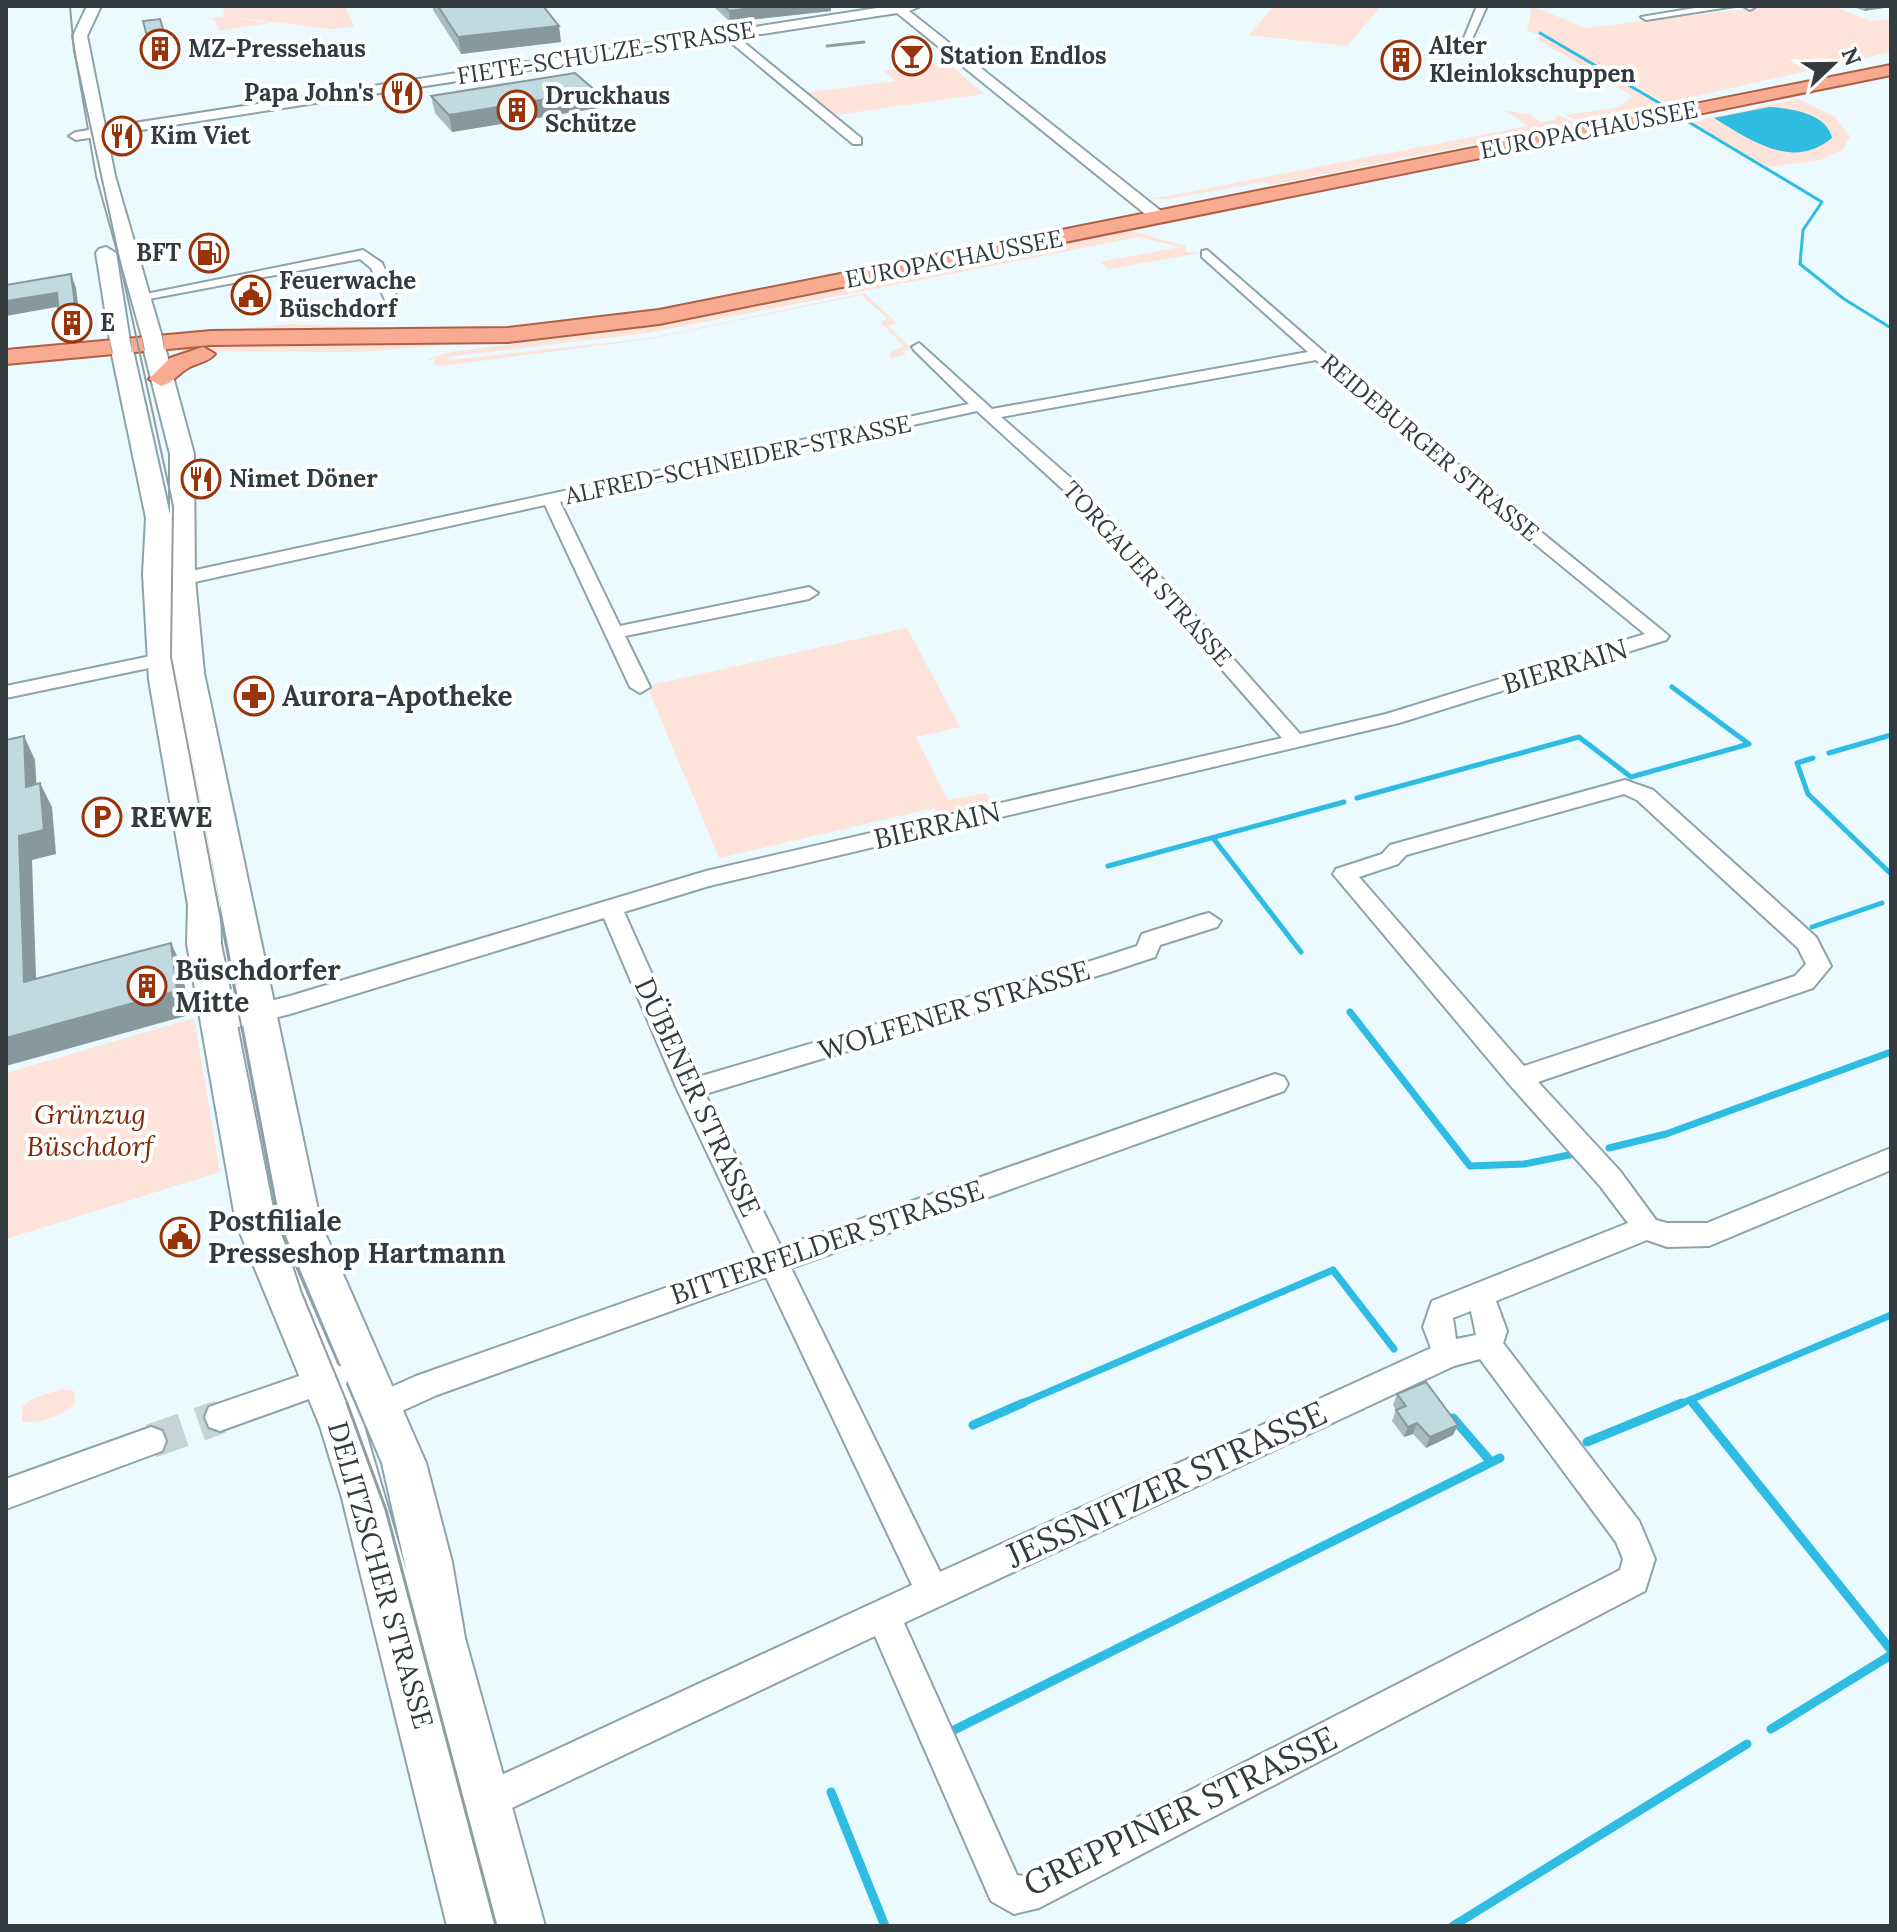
<svg xmlns="http://www.w3.org/2000/svg" width="1897" height="1932" font-family="Lora,serif">
  <style>
    .green { fill: #fde3da }
    .water { fill: #2ebce3 }
    .lines { fill: none; stroke-linecap: round; stroke-linejoin: round }
    .stream-far3 { stroke: #2ebce3; stroke-width: 3 }
    .stream-far2 { stroke: #2ebce3; stroke-width: 5 }
    .stream-far1 { stroke: #2ebce3; stroke-width: 7 }
    .stream { stroke: #2ebce3; stroke-width: 9 }
    .minor-tunnel { stroke: #c6d4d9; stroke-width: 34; stroke-dasharray: 34 17; stroke-linecap: butt }
    .minor-casing { stroke: #8da3ab; stroke-width: 4 }
    .tertiary-casing { stroke: #8da3ab; stroke-width: 4 }
    .secondary-casing { stroke: #8da3ab; stroke-width: 4 }
    .primary-casing { stroke: #af6044; stroke-width: 4 }
    .minor { fill: #fff; fill-rule: evenodd }
    .tertiary { fill: #fff; fill-rule: evenodd }
    .secondary { fill: #fff; fill-rule: evenodd }
    .primary { fill: #f8ab91; fill-rule: evenodd }
    .tram-far1 { stroke: #909da1; stroke-width: 2 }
    .tram { stroke: #909da1; stroke-width: 3 }
    .rail { stroke: #909da1; stroke-width: 3 }
    .secondary-bridge-casing { stroke: #8da3ab; stroke-width: 21; stroke-linecap: butt }
    .secondary-bridge { stroke: #fff; stroke-width: 19 }
    .wall { fill: #a6bbc2 }
    .shaded-wall { fill: #87989e }
    .building { fill: #c1d9e1; stroke: #87989e; stroke-width: 2 }
    .labels { text-anchor: middle; stroke-width: 8; stroke-linejoin: round; paint-order: stroke }
    .far-poi-label { font-size: 24px; font-weight: bold; fill: #323c3f; stroke: #fff; text-anchor: start }
    .far-street-label { font-size: 24px; fill: #323c3f; stroke: #fff }
    .street-label { font-size: 28px; fill: #323c3f; stroke: #fff }
    .poi-label { font-size: 28px; font-weight: bold; fill: #323c3f; stroke: #fff; text-anchor: start }
    .park-label { font-size: 28px; font-style: italic; fill: #7f2a08; stroke: #fff }
    .near-street-label { font-size: 34px; fill: #323c3f; stroke: #fff }
  </style>
  <rect width="100%" height="100%" fill="#ebfaff"/>
  <g class="green">
    <polygon points="240,6 345,6 354,27 329,29 226,16 270,23 219,31 214,19 207,19 224,16 223,9"/>
    <polygon points="1274,6 1381,6 1347,46 1249,35"/>
    <polygon points="1532,6 1585,28 1752,8 1749,6 1831,6 1872,21 1891,19 1891,52 1665,103 1584,57 1653,99 1657,105 1665,106 1582,122 1564,115 1616,108 1634,97 1535,38 1542,35 1527,31"/>
    <polygon points="947,62 984,94 829,116 804,93 895,81 884,71"/>
    <polygon points="1798,99 1835,117 1850,136 1843,150 1820,160 1768,167 1691,122"/>
    <polygon points="1505,110 1530,115 1540,122 1555,120 1558,115 1576,123 1270,185 1264,182 1168,199 1152,199 1528,126"/>
    <polygon points="1130,231 1186,246 1185,252 1201,253 1108,269 1100,262 1180,247 1139,237 648,333 447,357 450,360 651,338 864,293 897,323 888,326 912,349 903,351 906,355 891,358 889,353 904,346 881,323 887,318 861,295 650,339 440,366 433,364 435,359 424,361 446,353 680,322"/>
    <polygon points="290,324 473,331 166,336"/>
    <polygon points="509,339 363,352 179,351 181,344"/>
    <polygon points="907,628 960,727 916,737 948,800 986,793 992,805 939,816 934,808 719,858 647,686"/>
    <polygon points="194,1018 220,1172 6,1239 6,1073"/>
    <path d="M63,1389l11,2 1,12c-14,14 -33,20 -53,19v-15l12,-9z"/>
  </g>
  <path class="water" d="M1769,107c21,1 58,6 63,31 -39,33 -82,2 -118,-20z"/>
  <g class="lines">
    <g class="stream-far3">
      <polyline points="1540,33 1661,104"/>
      <polyline points="1682,118 1822,202 1803,230 1800,264 1844,299 1891,328"/>
    </g>
    <g class="stream-far2">
      <polyline points="1829,753 1891,735"/>
      <polyline points="1813,758 1797,763 1808,794 1891,874"/>
      <polyline points="1357,798 1579,737 1631,777 1749,744 1672,687"/>
      <polyline points="1213,838 1301,952"/>
      <polyline points="1108,866 1344,802"/>
      <polyline points="1812,927 1882,903"/>
    </g>
    <g class="stream-far1">
      <polyline points="1350,1012 1470,1166 1524,1164 1574,1154"/>
      <polyline points="1609,1148 1666,1134 1891,1052"/>
      <polyline points="1018,1405 1333,1270 1394,1349"/>
      <polyline points="1677,1405 1690,1400"/>
      <polyline points="1694,1405 1690,1400 1891,1315"/>
    </g>
    <g class="stream">
      <polyline points="1693,1403 1891,1650"/>
      <polyline points="1453,1418 1491,1462"/>
      <polyline points="973,1425 1023,1403"/>
      <polyline points="1587,1442 1682,1403"/>
      <polyline points="1771,1729 1891,1655"/>
      <polyline points="954,1730 1500,1458"/>
      <polyline points="831,1792 885,1926"/>
      <polyline points="1453,1926 1747,1744"/>
    </g>
    <polyline class="minor-tunnel" points="151,1441 220,1417"/>
    <g class="minor-casing">
      <g id="minor">
        <polygon points="1477,6 1487,6 1468,48 1459,50"/>
        <polygon points="1707,6 1735,6 1646,20 1641,17"/>
        <polygon points="1743,6 1754,6 1755,7 1750,10"/>
        <polygon points="722,31 730,31 861,138 861,144 853,144 722,35"/>
        <polygon points="363,250 382,263 397,297 395,300 385,300 371,268 360,259 138,301 131,297"/>
        <path d="M1207,250l179,156 283,230 -3,4 -267,83 -690,163 -85,26 74,165 396,-117 43,-14 5,-12 59,-19 8,-2 12,8 -4,6 -57,18 -5,12 -45,15 -405,122 76,153 485,-170 9,-3 9,3 4,7 -4,7 -493,177 149,304 491,-224 -8,-21 9,-26 196,-78 -28,-37 -90,-101 -177,-211 3,-5 46,-15 8,-9 235,-65 28,10 163,147 15,29 -18,22 -275,94 82,89 36,49 11,3h40l184,-75v22l-182,76 -42,1 -20,-7 -151,61 11,30 -4,12 136,178 16,38 -10,32 -606,317 -25,6 -23,-13 -116,-265 -378,179 -13,5 -13,-5 -5,-13 5,-13 441,-204 -146,-308 -329,118 -55,25 -11,-4 -4,-10 4,-10 45,-20 340,-120 -79,-167 -73,-171 -314,96 -72,18 -9,-3 -3,-6 3,-6 81,-21 416,-125 576,-133 -214,-244 -91,-83 -417,91 60,124 189,-39 9,6 -9,6 -184,37 25,51 -10,6 -10,-6 -85,-182 -382,84 -9,-6 9,-6 806,-173 -55,-54 -2,-3 7,-4 73,66 316,-57 -106,-95v-6zM1316,360l58,52 271,222 -259,80 -86,20 -220,-248 -79,-69zM1624,794l13,6 161,148 8,16 -11,12 -271,90 -165,-189 39,-13 8,-9zM1471,1311l5,24 -20,4 -3,-21zM1480,1359l136,183 7,17 -3,11 -597,306 -6,-1 -113,-252 550,-257z"/>
        <polygon points="180,650 187,652 190,656 187,660 6,698 6,686"/>
        <polygon points="334,1364 345,1368 349,1377 345,1386 220,1431 209,1427 205,1417 209,1407"/>
        <polygon points="151,1427 162,1431 166,1441 162,1451 6,1509 6,1479"/>
      </g>
    </g>
    <g class="tertiary-casing">
      <polygon id="tertiary" points="890,6 921,6 909,11 1166,215 1166,221 1154,221 897,13 76,140 69,136 76,132"/>
    </g>
    <g class="secondary-casing">
      <path id="secondary" d="M87,6h14l-14,30 28,140 47,161 -4,5 7,5 29,107 1,125 9,94 117,551 105,239 26,99 13,76 80,288h-98l-105,-428 -22,-72 -84,-203 -49,-279 1,-39 -39,-225 -6,-106 3,-56 -35,-168 3,-4 -4,-5 -14,-88 3,-4 7,-2 10,6 14,88 -2,4 5,5 37,165v-61l-27,-107 5,-5 -6,-5 -45,-161 -24,-140zM177,677l104,547 101,239 25,110 -43,-147 -88,-203 -55,-279 -1,-39z"/>
    </g>
    <g class="primary-casing">
      <g id="primary">
        <polygon points="1891,65 1891,75 659,324 508,342 211,345 6,364 6,350 211,331 508,328 659,310"/>
        <path d="M203,347l12,7c-7,8 -15,8 -25,13 -11,5 -16,16 -29,19l-12,-7 21,-21z"/>
      </g>
    </g>
    <use href="#minor" class="minor"/>
    <use href="#tertiary" class="tertiary"/>
    <use href="#secondary" class="secondary"/>
    <use href="#primary" class="primary"/>
    <polyline class="tram-far1" points="70,6 74,51 173,506 171,657 278,1220 302,1293 348,1405"/>
    <polyline class="tram" points="347,1403 386,1510 496,1926"/>
    <polyline class="rail" points="827,46 864,42"/>
    <g class="secondary-bridge-casing">
      <g id="secondary-bridge">
        <polyline points="152,337 154,347"/>
        <polyline points="120,341 122,350"/>
      </g>
    </g>
    <use href="#secondary-bridge" class="secondary-bridge"/>
  </g>
  <g class="wall">
    <polygon points="433,6 543,6 561,42 461,54 433,10"/>
    <polygon points="713,6 831,6 831,11 730,22"/>
    <polygon points="1851,6 1891,6 1864,11"/>
    <polygon points="431,96 598,108 452,132 435,113"/>
    <polygon points="1397,1394 1453,1435 1426,1448 1413,1434 1404,1437 1392,1421 1396,1410 1393,1405"/>
  </g>
  <g class="shaded-wall">
    <polygon points="769,6 831,6 831,11 730,22 729,11"/>
    <polygon points="1866,6 1891,6 1891,7 1864,11"/>
    <polygon points="160,19 174,65 156,67 152,55"/>
    <polygon points="559,26 561,42 461,54 458,37"/>
    <polygon points="596,91 598,108 452,132 449,115"/>
    <polygon points="71,274 76,288 81,327 65,329 59,315"/>
    <polygon points="57,293 62,306 6,316 6,301"/>
    <polygon points="24,736 35,760 38,810 26,787"/>
    <polygon points="40,783 52,807 56,854 32,860 37,1006 24,982 19,836"/>
    <polygon points="171,943 182,967 189,1015 6,1066 6,1038"/>
    <polygon points="1417,1423 1413,1434 1404,1437 1408,1427"/>
    <polygon points="1458,1425 1453,1435 1426,1448 1430,1437"/>
  </g>
  <g class="building">
    <polygon points="438,6 543,6 559,26 458,37"/>
    <polygon points="725,6 769,6 729,11"/>
    <polygon points="160,19 170,52 152,55 143,21"/>
    <polygon points="575,73 596,91 449,115 431,96"/>
    <polygon points="71,274 76,313 59,315 57,293 6,301 6,285"/>
    <polygon points="24,736 26,787 40,783 44,830 19,836 24,982 171,943 177,991 6,1038 6,740"/>
    <polygon points="1426,1382 1458,1425 1430,1437 1417,1423 1408,1427 1396,1410 1406,1406 1397,1394"/>
  </g>
  <defs>
    <g id="building-ring" transform="scale(2)"><circle r="9.5" fill="#fff" stroke="#993308" stroke-width="1.5"/><path d="M-4-6H4V6H1V3H-1V6H-4ZM-2.5-4.3h1.7v1.8h-1.7ZM.8-4.3h1.7v1.8H.8ZM-2.5-1h1.7V.8h-1.7ZM.8-1h1.7V.8H.8Z" fill="#993308"/></g>
    <g id="bar-ring" transform="scale(2)"><circle r="9.5" fill="#fff" stroke="#993308" stroke-width="1.5"/><path d="M-6-5H6L.8 .8V4.5H3.5V6h-7V4.5H-.8V.8Z" fill="#993308"/></g>
    <g id="restaurant-ring" transform="scale(2)"><circle r="9.5" fill="#fff" stroke="#993308" stroke-width="1.5"/><path d="M-5-6h1v4h1v-4h1v4h1v-4h1v5L-1.5 .5V6h-2V.5L-5-1ZM5-6V6H3V1.5H1.5Q1.5-4 5-6Z" fill="#993308"/></g>
    <g id="fuel-ring" transform="scale(2)"><circle r="9.5" fill="#fff" stroke="#993308" stroke-width="1.5"/><path d="M-5.5-6h7V0h2V4h1.3V-2.5L3-4.5l.8-.8L6-3V5H2.5V1h-1V6h-7ZM-4.2-4.7v3.2H.2V-4.7Z" fill="#993308"/></g>
    <g id="civic-ring" transform="scale(2)"><circle r="9.5" fill="#fff" stroke="#993308" stroke-width="1.5"/><path d="M-.6-6.5H3V-4.5H.6V-3L4-1V1h2V6H-6V1h2V-1L-.6-3ZM-1.2 2.5V6h2.4V2.5Z" fill="#993308"/></g>
    <g id="pharmacy-ring" transform="scale(2)"><circle r="9.5" fill="#fff" stroke="#993308" stroke-width="1.5"/><path d="M-2-6h4v4h4v4h-4v4h-4v-4h-4v-4h4Z" fill="#993308"/></g>
    <g id="parking-ring" transform="scale(2)"><circle r="9.5" fill="#fff" stroke="#993308" stroke-width="1.5"/><path d="M-3.5-5.5H1a3.5 3.5 0 0 1 0 7H-1V5.5H-3.5ZM-1-3.4V-.6H.8a1.4 1.4 0 0 0 0-2.8Z" fill="#993308"/></g>
  </defs>
  <g fill-rule="evenodd">
    <use href="#building-ring" x="160" y="49"/>
    <use href="#bar-ring" x="912" y="56"/>
    <use href="#building-ring" x="1401" y="60"/>
    <use href="#restaurant-ring" x="402" y="93"/>
    <use href="#building-ring" x="517" y="110"/>
    <use href="#restaurant-ring" x="122" y="136"/>
    <use href="#fuel-ring" x="209" y="253"/>
    <use href="#civic-ring" x="251" y="295"/>
    <use href="#building-ring" x="72" y="323"/>
    <use href="#restaurant-ring" x="201" y="479"/>
    <use href="#pharmacy-ring" x="254" y="696"/>
    <use href="#parking-ring" x="102" y="817"/>
    <use href="#building-ring" x="147" y="986"/>
    <use href="#civic-ring" x="180" y="1237"/>
  </g>
  <g class="labels">
    <g class="far-poi-label">
      <text x="1429" y="54">Alter<tspan x="1429" dy="28">Kleinlokschuppen</tspan></text>
      <text x="188" y="57">MZ-Pressehaus</text>
      <text x="940" y="64">Station Endlos</text>
      <text x="374" y="101" text-anchor="end">Papa John's</text>
      <text x="545" y="104">Druckhaus<tspan x="545" dy="28">Schütze</tspan></text>
      <text x="150" y="144">Kim Viet</text>
      <text x="181" y="261" text-anchor="end">BFT</text>
      <text x="279" y="289">Feuerwache<tspan x="279" dy="28">Büschdorf</tspan></text>
      <text x="100" y="331">E</text>
      <text x="229" y="487">Nimet Döner</text>
    </g>
    <g class="far-street-label">
      <text transform="translate(606 53) rotate(-9)" y="8">FIETE-SCHULZE-STRASSE</text>
      <text transform="translate(1589 130) rotate(-11)" y="8">EUROPACHAUSSEE</text>
      <text transform="translate(954 259) rotate(-11)" y="8">EUROPACHAUSSEE</text>
      <text transform="translate(1430 448) rotate(40)" y="8">REIDEBURGER STRASSE</text>
      <text transform="translate(738 460) rotate(-12)" y="8">ALFRED-SCHNEIDER-STRASSE</text>
      <text transform="translate(1147 574) rotate(48)" y="8">TORGAUER STRASSE</text>
    </g>
    <g class="street-label">
      <text transform="translate(1565 666) rotate(-17)" y="10">BIERRAIN</text>
      <text transform="translate(937 825) rotate(-13)" y="10">BIERRAIN</text>
      <text transform="translate(954 1010) rotate(-17)" y="10">WOLFENER STRASSE</text>
      <text transform="translate(698 1097) rotate(65)" y="10">DÜBENER STRASSE</text>
      <text transform="translate(827 1242) rotate(-19)" y="10">BITTERFELDER STRASSE</text>
      <text transform="translate(381 1575) rotate(74)" y="10">DELITZSCHER STRASSE</text>
    </g>
    <g class="poi-label">
      <text x="282" y="706">Aurora-Apotheke</text>
      <text x="130" y="827">REWE</text>
      <text x="175" y="980">Büschdorfer<tspan x="175" dy="32">Mitte</tspan></text>
      <text x="208" y="1231">Postfiliale<tspan x="208" dy="32">Presseshop Hartmann</tspan></text>
    </g>
    <g class="park-label">
      <text x="90" y="1124">Grünzug<tspan x="90" dy="32">Büschdorf</tspan></text>
    </g>
    <g class="near-street-label">
      <text transform="translate(1166 1484) rotate(-25)" y="12">JESSNITZER STRASSE</text>
      <text transform="translate(1180 1811) rotate(-26)" y="12">GREPPINER STRASSE</text>
    </g>
  </g>
  <rect width="1897" height="1932" fill="none" stroke="#323c3f" stroke-width="16"/>
  <g transform="translate(1833 64) rotate(68)" stroke="#ffffff" stroke-width="6" paint-order="stroke">
  <path d="M0-6L14 30L0 20L-14 30Z" fill="#323c3f"/>
  <text y="-12" font-size="22" font-weight="bold" text-anchor="middle" fill="#323c3f">N</text>
  </g>
</svg>
